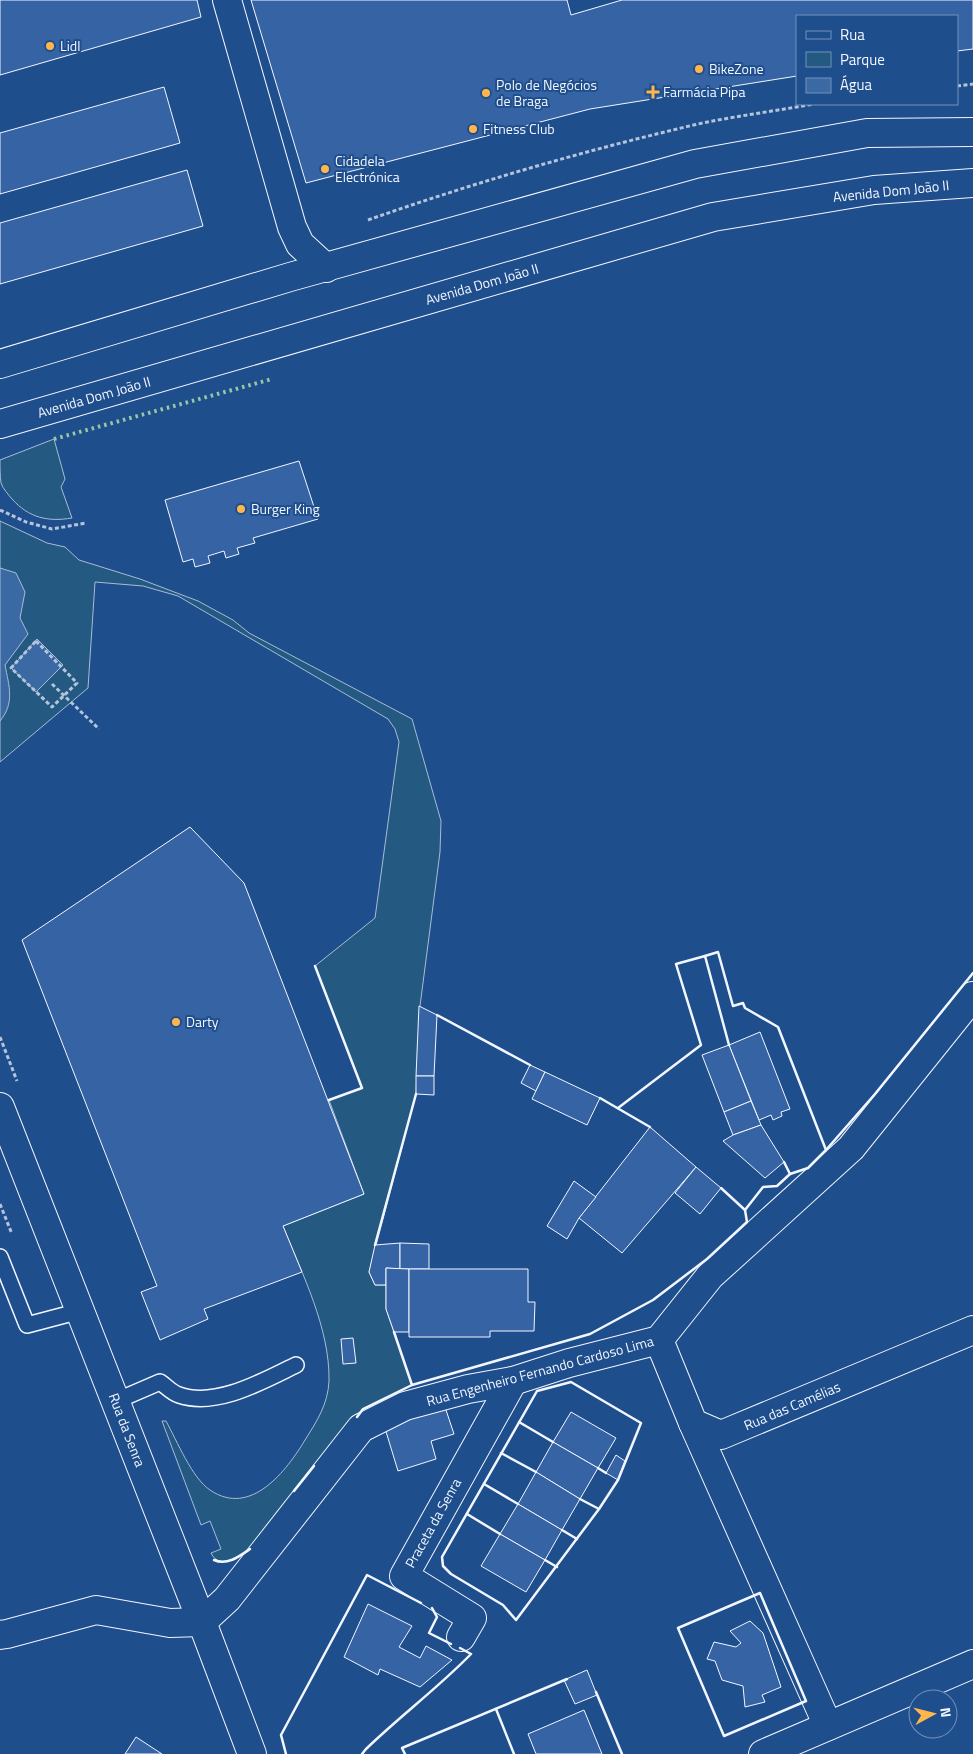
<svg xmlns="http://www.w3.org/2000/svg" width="973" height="1754" font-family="'Titillium Web',sans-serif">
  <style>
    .green { fill: #245a82; stroke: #a8bbd7 }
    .water { fill: #3b69a3; stroke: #a8bbd7 }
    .building { fill: #3563a3; stroke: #f2f6ff }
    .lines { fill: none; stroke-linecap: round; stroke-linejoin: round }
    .service-casing { stroke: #f2f6ff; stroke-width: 18 }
    .minor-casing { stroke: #f2f6ff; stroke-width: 30 }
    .secondary-casing { stroke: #f2f6ff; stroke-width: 30 }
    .path { stroke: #b3c4dc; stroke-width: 3; stroke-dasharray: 4 2.5; stroke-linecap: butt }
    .service { stroke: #1f4e8c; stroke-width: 15 }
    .minor { stroke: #1f4e8c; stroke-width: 28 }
    .secondary { stroke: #1f4e8c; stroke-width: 28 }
    .hedge { stroke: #97c8a6; stroke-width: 4; stroke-dasharray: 2.5 4; stroke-linecap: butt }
    .wall { stroke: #f2f6ff; stroke-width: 2.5 }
    .poi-dot { fill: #ffb74d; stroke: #1f4e8c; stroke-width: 2 }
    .labels { text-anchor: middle; stroke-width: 4; stroke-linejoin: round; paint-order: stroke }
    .poi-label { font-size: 14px; fill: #f2f6ff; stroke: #1f4e8c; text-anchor: start }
    .street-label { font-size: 14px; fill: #f2f6ff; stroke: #1f4e8c }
  </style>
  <rect width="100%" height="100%" fill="#1f4e8c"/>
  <g class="green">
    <path d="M54,439l11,40 -4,8 11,31c-24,4 -43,0 -60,-19 -4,-5 -9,-10 -11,-16 -1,-7 -1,-16 -1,-23z"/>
    <path d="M0,521l47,22 18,4 14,13 61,19 58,22 35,19 16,13 163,86 29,102 -1,31 -20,154 -4,88 -47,178 6,13h11v24l26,76 -49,24 -57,66 -52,71c-11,8 -34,26 -43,7l10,-4 -11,-28 -9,4 -39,-104h4c11,20 26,57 44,69 41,28 77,-20 95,-50 12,-19 23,-36 24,-59 1,-53 -27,-107 -46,-155l81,-32 -35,-94 33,-12 -47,-122 60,-48 24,-176 -4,-13 -7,-10 -210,-123 -35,-10 -48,-4 -7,106 -88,74z"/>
  </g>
  <g class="water">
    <path d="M0,568l16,5 9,19 -5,26 8,16 -23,31c4,21 10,38 -5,56z"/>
    <polygon points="37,639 63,665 36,692 11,668"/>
  </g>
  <g class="building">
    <polygon points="0,0 197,0 201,17 0,75"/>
    <polygon points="251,0 567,0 571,15 622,0 973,0 973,49 957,51 957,16 797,16 797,76 590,109 306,183"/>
    <polygon points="164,87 180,143 0,194 0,133"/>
    <polygon points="187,170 203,226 0,284 0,223"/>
    <polygon points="299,461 318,519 253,538 255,543 237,548 239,554 226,558 224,551 208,556 210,563 195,567 193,559 183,562 165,500"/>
    <polygon points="190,827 244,883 364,1194 283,1226 302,1272 204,1309 208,1319 160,1340 141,1292 157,1286 22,940"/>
    <polygon points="419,1006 437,1015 434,1076 416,1076"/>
    <polygon points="760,1032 790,1109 781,1112 782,1116 773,1120 771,1115 759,1120 729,1045"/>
    <polygon points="729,1045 751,1101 724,1112 702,1055"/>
    <polygon points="530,1065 545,1072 536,1091 521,1083"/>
    <polygon points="545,1072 600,1098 587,1125 532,1099"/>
    <polygon points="416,1076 434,1076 434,1095 416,1094"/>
    <polygon points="751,1101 761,1125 733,1135 724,1112"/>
    <polygon points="761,1125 784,1162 765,1178 723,1141 733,1135"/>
    <polygon points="650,1127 696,1167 622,1253 579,1218"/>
    <polygon points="696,1167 721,1188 700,1214 675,1193"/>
    <polygon points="574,1181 596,1197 579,1218 567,1239 547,1226"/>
    <polygon points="400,1243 400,1269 386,1268 386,1285 375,1285 369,1272 375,1245"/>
    <polygon points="400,1243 429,1244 429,1269 400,1269"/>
    <polygon points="386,1268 409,1269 409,1332 394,1332 386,1309"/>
    <polygon points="409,1269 528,1269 528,1302 535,1302 534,1331 490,1331 490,1337 409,1337"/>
    <polygon points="353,1338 356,1363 343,1364 341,1339"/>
    <polygon points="445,1407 454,1434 431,1441 436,1459 398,1471 384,1425"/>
    <polygon points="571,1412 616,1438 598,1468 553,1442"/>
    <polygon points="553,1442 598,1468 580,1499 536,1472"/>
    <polygon points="616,1455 625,1461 618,1480 606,1473"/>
    <polygon points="536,1472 580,1499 562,1530 518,1504"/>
    <polygon points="518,1504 562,1530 545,1560 500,1534"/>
    <polygon points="500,1534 545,1560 526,1592 481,1566"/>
    <polygon points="368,1604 412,1626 399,1647 420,1658 426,1646 452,1660 420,1687 380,1669 378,1675 344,1657"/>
    <polygon points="750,1621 763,1633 781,1687 762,1695 765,1702 745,1707 743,1686 722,1680 715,1661 707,1659 714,1642 736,1647 741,1643 730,1631"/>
    <polygon points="587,1670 597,1695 575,1704 564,1680"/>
    <polygon points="584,1710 602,1754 536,1754 528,1734"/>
    <polygon points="136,1737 162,1754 125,1754"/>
  </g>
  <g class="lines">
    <g class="service-casing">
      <g id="service">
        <polyline points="0,1257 27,1325 80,1311"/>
        <path d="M116,1401l44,-19c6,4 12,11 19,13 37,13 84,-14 117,-30"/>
      </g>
    </g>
    <g class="minor-casing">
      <g id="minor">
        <polyline points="227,0 292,227 300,244 326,268"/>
        <polyline points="0,1107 202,1622 252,1754"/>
        <polyline points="659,1340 693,1423 721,1435 973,1330"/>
        <polyline points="693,1423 828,1726"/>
        <polyline points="0,1635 7,1634 96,1610 170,1623 202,1622 227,1599 361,1428 405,1406 468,1389 513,1381 569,1363 659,1340 710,1276 851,1148 973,996"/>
        <polyline points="461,1637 472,1618 404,1576 513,1381"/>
        <polyline points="763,1754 973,1664"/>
      </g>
    </g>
    <g class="secondary-casing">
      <g id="secondary">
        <polyline points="0,364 290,277 695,164 867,133 973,132"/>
        <polyline points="0,424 713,217 874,190 973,183"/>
      </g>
    </g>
    <g class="path">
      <polyline points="957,86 973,84"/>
      <path d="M368,220c108,-38 219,-70 330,-96 38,-8 77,-13 116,-20"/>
      <polyline points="0,510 26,522 52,529 86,523"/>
      <polygon points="36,641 77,683 52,707 11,668"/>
      <polyline points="52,684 99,729"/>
      <polyline points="0,1037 17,1081"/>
      <polyline points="0,1204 12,1234"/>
    </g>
    <use href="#service" class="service"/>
    <use href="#minor" class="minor"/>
    <use href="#secondary" class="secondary"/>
    <polyline class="hedge" points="54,439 272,379"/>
    <g class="wall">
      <polyline points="705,956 718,952 733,1006 743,1003 745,1008 778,1027 826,1150 808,1168 790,1174"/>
      <polyline points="315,966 362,1088 329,1100"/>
      <polyline points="437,1015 530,1065"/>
      <polyline points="600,1098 650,1127"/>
      <polyline points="618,1108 701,1045 676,964 705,956 729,1045"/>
      <polyline points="826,1150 875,1094 973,973"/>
      <polyline points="745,1210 763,1187 777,1186 790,1174 784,1162"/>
      <polyline points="375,1245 416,1094"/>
      <polyline points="394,1332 412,1385 590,1334 653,1300 707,1259 747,1222 745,1210 721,1188"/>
      <polygon points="571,1382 641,1423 618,1480 599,1509 516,1620 503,1605 451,1574 443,1566 442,1557 537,1391"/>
      <polyline points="357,1417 363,1409 412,1385"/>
      <polyline points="519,1422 553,1442"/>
      <polyline points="501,1453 536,1472"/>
      <polyline points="598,1468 606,1473"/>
      <polyline points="484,1484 518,1504"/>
      <polyline points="294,1491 314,1466"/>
      <polyline points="580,1499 599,1509"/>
      <polyline points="467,1514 500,1534"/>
      <polyline points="562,1530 577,1539"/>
      <path d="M214,1560c13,6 26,-4 36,-11"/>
      <polyline points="545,1560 557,1567"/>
      <polygon points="760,1593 806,1701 724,1736 678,1628"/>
      <polyline points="432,1608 437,1617 429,1633 451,1644"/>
      <polyline points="596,1692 622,1754"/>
      <polyline points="496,1709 514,1754"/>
      <polyline points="286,1754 281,1735 367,1575 421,1603"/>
      <path d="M362,1754l4,-5c34,-33 72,-61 105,-95l-11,-6"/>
      <polyline points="405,1754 402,1748 567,1679"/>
    </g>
  </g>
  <g class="poi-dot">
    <circle cx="50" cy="46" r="5"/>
    <circle cx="699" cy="69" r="5"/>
    <path d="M650.5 84.5h5v5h5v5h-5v5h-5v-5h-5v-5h5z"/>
    <circle cx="486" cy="93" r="5"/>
    <circle cx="473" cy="129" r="5"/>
    <circle cx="325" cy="169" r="5"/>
    <circle cx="241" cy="509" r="5"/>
    <circle cx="176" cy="1022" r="5"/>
  </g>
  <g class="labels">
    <g class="poi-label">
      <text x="60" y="51">Lidl</text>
      <text x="709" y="74">BikeZone</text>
      <text x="496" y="90">Polo de Negócios<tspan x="496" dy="16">de Braga</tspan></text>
      <text x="663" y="97">Farmácia Pipa</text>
      <text x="483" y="134">Fitness Club</text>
      <text x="335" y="166">Cidadela<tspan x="335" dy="16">Electrónica</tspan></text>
      <text x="251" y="514">Burger King</text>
      <text x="186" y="1027">Darty</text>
    </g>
    <g class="street-label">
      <text transform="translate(891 191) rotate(-6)" y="5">Avenida Dom João II</text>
      <text transform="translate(482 284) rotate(-16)" y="5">Avenida Dom João II</text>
      <text transform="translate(94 397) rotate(-16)" y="5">Avenida Dom João II</text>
      <text transform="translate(540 1371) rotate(-15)" y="5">Rua Engenheiro Fernando Cardoso Lima</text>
      <text transform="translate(792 1406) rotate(-23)" y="5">Rua das Camélias</text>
      <text transform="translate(127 1430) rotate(69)" y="5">Rua da Senra</text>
      <text transform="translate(433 1523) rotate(-61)" y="5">Praceta da Senra</text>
    </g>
  </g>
  <rect x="796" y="15" width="162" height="90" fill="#1f4e8c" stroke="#7391ba"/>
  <rect x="806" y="31" width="25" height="8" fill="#1f4e8c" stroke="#7391ba"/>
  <text x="840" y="40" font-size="15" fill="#f2f6ff">Rua</text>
  <rect x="806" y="52" width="25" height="15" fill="#245a82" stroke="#7391ba"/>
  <text x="840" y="65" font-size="15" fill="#f2f6ff">Parque</text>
  <rect x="806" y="78" width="25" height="15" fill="#3b69a3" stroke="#7391ba"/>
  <text x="840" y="90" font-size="15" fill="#f2f6ff">Água</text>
  <g transform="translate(933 1714) rotate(83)"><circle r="24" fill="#1f4e8c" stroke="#7391ba"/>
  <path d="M0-4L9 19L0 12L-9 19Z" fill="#ffb74d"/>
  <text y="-8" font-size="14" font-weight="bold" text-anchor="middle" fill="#f2f6ff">N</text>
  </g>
</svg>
